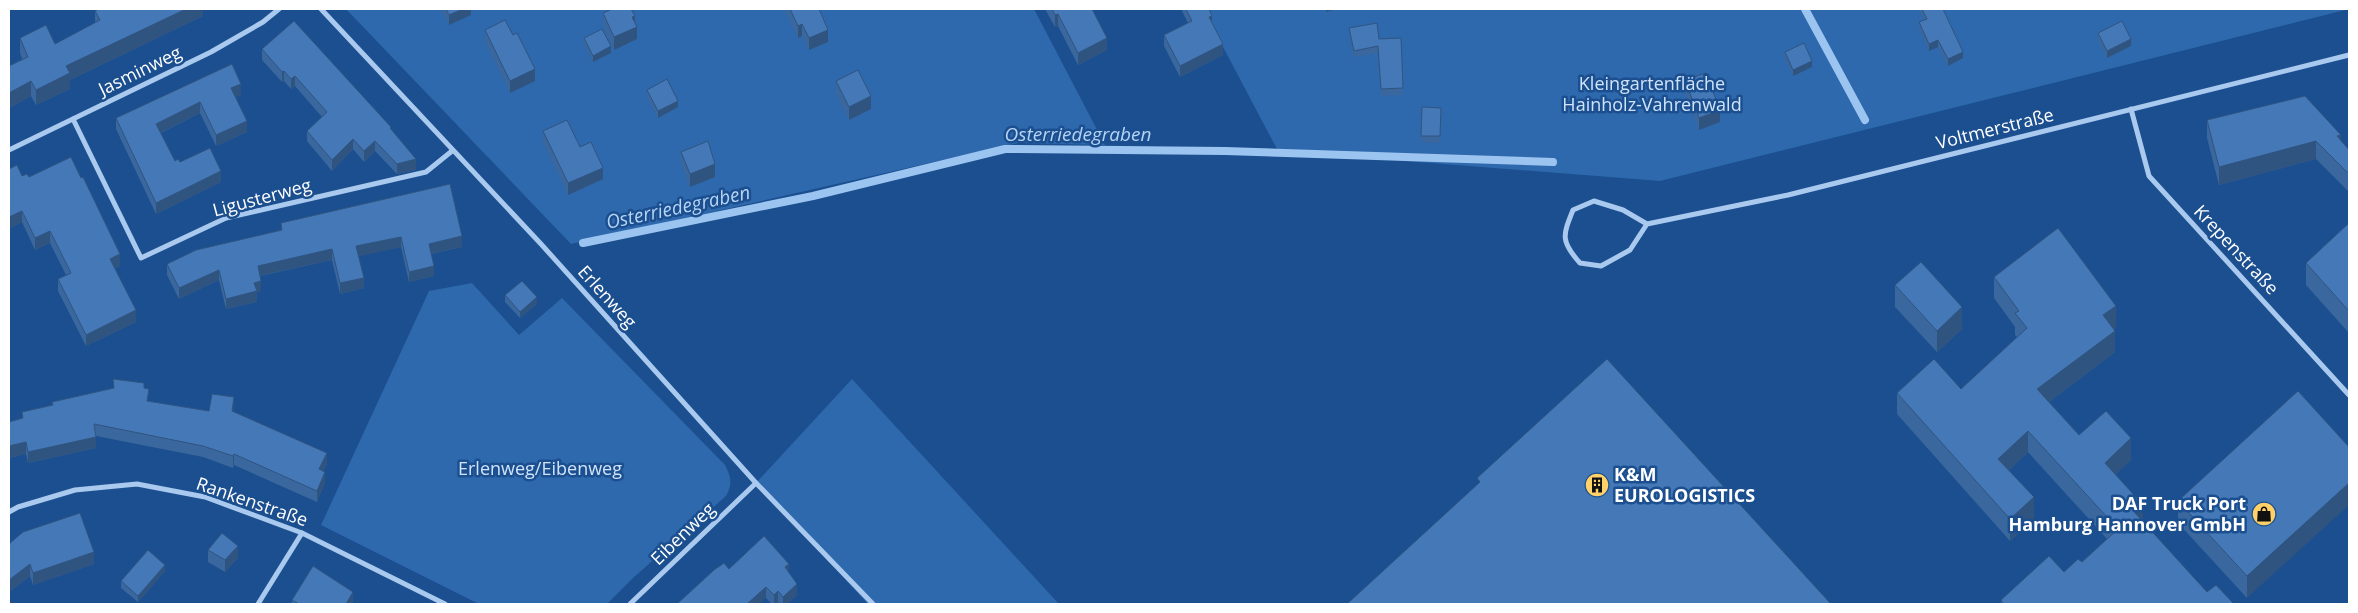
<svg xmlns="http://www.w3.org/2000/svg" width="2358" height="613" font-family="'Open Sans',sans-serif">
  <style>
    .green { fill: #2e69ad }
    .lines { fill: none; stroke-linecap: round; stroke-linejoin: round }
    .stream { stroke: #9cc4f0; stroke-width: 8 }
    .minor { stroke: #a9c9ee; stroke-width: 5 }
    .wall { fill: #3a679d }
    .shaded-wall { fill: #305480 }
    .building { fill: #4478b7; stroke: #305480 }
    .labels { text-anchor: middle; stroke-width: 5; stroke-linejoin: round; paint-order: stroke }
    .street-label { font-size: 18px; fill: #fff; stroke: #1b4f8f }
    .park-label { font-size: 18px; fill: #cfe3fa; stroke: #1b4f8f }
    .poi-label { font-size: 18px; font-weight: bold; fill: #fff; stroke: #1b4f8f; text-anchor: start }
    .water-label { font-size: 19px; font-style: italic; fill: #b5d3f5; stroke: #1b4f8f }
  </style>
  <rect width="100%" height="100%" fill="#1b4f8f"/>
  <g class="green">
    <polygon points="346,9 1034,9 1105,145 1018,143 571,244"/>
    <polygon points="1203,9 2349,9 1660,181 1278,151"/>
    <path d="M472,283l47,52 43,-37 163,167c6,12 8,19 1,31l-93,82 -26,26h-128l-158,-79 108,-234z"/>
    <polygon points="852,379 1059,604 868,604 756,483"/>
  </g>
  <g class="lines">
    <g class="stream">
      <polyline points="1805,9 1865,120"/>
      <polyline points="583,243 813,196 1005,149 1225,151 1553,162"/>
    </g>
    <g class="minor">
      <polyline points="321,9 541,244 756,483 873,604"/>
      <polyline points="2131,109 2149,176 2349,395"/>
      <polyline points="73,119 141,258 226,218 426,172 452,151"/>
      <polyline points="9,150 211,52 263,22 279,9"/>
      <path d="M1647,224l-17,26 -29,16 -21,-3c-20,-22 -17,-28 -7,-53l21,-9 29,9 24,14 141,-29 561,-140"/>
      <polyline points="9,512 18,507 75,490 137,484 205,497 302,533 445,604"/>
      <polyline points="258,604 302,533"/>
      <polyline points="630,604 756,483"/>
    </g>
  </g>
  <g class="wall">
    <polygon points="203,9 203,16 70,80 70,89 36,105 31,96 9,108 9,66 22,59 20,53 20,38 55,44 95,23 95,11"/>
    <polygon points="441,9 471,9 471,15 449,25"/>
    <polygon points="606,9 631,9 635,23 637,39 614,50 603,26 603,13 606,12"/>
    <polygon points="784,9 819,9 828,42 809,50 802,36 798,38"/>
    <polygon points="1045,9 1092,9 1107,50 1078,65 1058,26 1055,27"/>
    <polygon points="1182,9 1209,9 1212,24 1223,55 1180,77 1164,46 1164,35 1188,23 1182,11"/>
    <polygon points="1918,9 1943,9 1963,58 1948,66 1938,47 1929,51 1919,29 1919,22 1924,20"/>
    <polygon points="1349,28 1379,39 1403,88 1403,95 1381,96 1378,53 1354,57 1349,35"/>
    <polygon points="485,30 535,81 510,93 485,42"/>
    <polygon points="2098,33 2131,46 2107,58 2098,40"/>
    <polygon points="584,38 611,53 593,62 584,44"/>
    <polygon points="262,49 391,130 416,170 397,174 375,151 364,162 353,149 332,171 307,141 307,131 322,117 295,86 291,89 284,81 282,82 262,60"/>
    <polygon points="1785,52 1812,67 1793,76 1785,58"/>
    <polygon points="1685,80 1720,122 1699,130 1685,93"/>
    <polygon points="836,81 871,109 849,120 836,94"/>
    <polygon points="647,90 678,107 658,118 647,97"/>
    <polygon points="241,95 235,97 247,132 216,146 200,113 161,133 175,161 180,162 221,182 156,214 116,129 116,118"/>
    <polygon points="1422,107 1441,108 1440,143 1421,142"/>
    <polygon points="2207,120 2341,141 2349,150 2349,192 2316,159 2219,185 2207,138"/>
    <polygon points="543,131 603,179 568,195 543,142"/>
    <polygon points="681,152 715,177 690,187 681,164"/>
    <polygon points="9,169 22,176 29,177 120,266 115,268 136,322 86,346 58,291 58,279 66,275 50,243 35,250 22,222 9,229"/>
    <polygon points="450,184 462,247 431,254 434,276 409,282 401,247 358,256 364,288 340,294 332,260 260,276 261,291 257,292 257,302 226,309 219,280 179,299 167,275 167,264 281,230 281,223"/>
    <polygon points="2349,223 2349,333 2306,285 2306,263"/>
    <polygon points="1994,277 2116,328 2114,329 2115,352 2049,402 2079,435 2131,460 2115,475 2143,522 2207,592 2234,604 2001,604 2001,600 2064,572 2082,562 2107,539 2028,452 2009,470 2034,519 2010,541 1897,414 1897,393 1961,389 2017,337 2015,335 2015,327 1994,298"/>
    <polygon points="1895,285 1962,329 1937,352 1895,307"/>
    <polygon points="505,295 537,304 520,318 505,302"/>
    <polygon points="144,388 148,401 209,411 234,408 233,412 327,464 323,471 325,483 317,502 234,465 233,468 203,457 96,436 96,448 28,463 26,454 9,458 9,422 22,419 22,412 52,405 52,402"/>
    <polygon points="2298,391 2247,598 2178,523 2178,501"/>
    <polygon points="9,544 94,564 33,585 30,576 9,592"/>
    <polygon points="208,550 238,558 225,572 208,562"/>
    <polygon points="729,569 789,573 797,595 787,604 780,604 778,602 776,604 772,604 766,598"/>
    <polygon points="165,571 138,602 121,588 121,581"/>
    <polygon points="292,600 353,604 292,604"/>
  </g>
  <g class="shaded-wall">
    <polygon points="186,9 203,9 203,16 70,80 70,89 36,105 36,90 66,66"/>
    <polygon points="463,9 471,9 471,15 449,25 449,15"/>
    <polygon points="1326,9 1338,9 1326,12"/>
    <polygon points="1058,14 1058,26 1055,27 1055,15"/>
    <polygon points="635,16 635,28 637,27 637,39 614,50 614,37 632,17"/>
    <polygon points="1212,16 1212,27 1209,17"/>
    <polygon points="802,24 802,36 798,38 798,26"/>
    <polygon points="828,30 828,42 809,50 809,38"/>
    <polygon points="1107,38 1107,50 1078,65 1078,53"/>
    <polygon points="2131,39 2131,46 2107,58 2107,51"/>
    <polygon points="1938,40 1938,47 1929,51 1929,44"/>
    <polygon points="1223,44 1223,55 1180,77 1180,66"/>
    <polygon points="611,46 611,53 593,62 593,56"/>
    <polygon points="1963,52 1963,58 1948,66 1948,59"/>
    <polygon points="1812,61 1812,67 1793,76 1793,70"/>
    <polygon points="535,69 535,81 510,93 510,81"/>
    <polygon points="284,71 284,81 282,82 282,72"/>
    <polygon points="295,76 295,86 291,89 291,79"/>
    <polygon points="31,81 31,96 9,108 9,93"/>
    <polygon points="241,84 241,95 231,99 231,88"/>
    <polygon points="871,96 871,109 849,120 849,107"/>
    <polygon points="678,101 678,107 658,118 658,111"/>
    <polygon points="200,102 200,113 156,135 156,124"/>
    <polygon points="1720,110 1720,122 1699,130 1699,118"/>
    <polygon points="247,121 247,132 216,146 216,135"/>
    <polygon points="2341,135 2341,153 2337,136"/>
    <polygon points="353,139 353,149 332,171 332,160"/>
    <polygon points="375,141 375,151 364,162 364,151"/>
    <polygon points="2316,141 2316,159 2219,185 2219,167"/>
    <polygon points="416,159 416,170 397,174 397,164"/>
    <polygon points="715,164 715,177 690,187 690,174"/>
    <polygon points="603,168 603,179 568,195 568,183"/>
    <polygon points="221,171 221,182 156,214 156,203"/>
    <polygon points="22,211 22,222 9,229 9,217"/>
    <polygon points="50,231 50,243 35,250 35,238"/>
    <polygon points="462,236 462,247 429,254 429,244"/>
    <polygon points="401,237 401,247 356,257 356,246"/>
    <polygon points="332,249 332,260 258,276 258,266"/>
    <polygon points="120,254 120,266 110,270 110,259"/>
    <polygon points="434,266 434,276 409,282 409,272"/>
    <polygon points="219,270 219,280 179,299 179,288"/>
    <polygon points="364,278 364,288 340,294 340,283"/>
    <polygon points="261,281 261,291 257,292 257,302 226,309 226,299 254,283"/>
    <polygon points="537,297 537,304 520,318 520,312"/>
    <polygon points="2116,306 2116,328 2103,337 2103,315"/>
    <polygon points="1962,307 1962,329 1937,352 1937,331"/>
    <polygon points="136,310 136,322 86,346 86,335"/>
    <polygon points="2115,331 2115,352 2037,411 2037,389"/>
    <polygon points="234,397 234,408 232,422 232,411"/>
    <polygon points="2028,431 2028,452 1998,480 1998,459"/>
    <polygon points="96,437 96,448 28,463 28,452"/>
    <polygon points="2131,438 2131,460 2105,485 2105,463"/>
    <polygon points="26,442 26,454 9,458 9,446"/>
    <polygon points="327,453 327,464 319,480 319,469"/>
    <polygon points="234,454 234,465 233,468 233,456"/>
    <polygon points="325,472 325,483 317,502 317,491"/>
    <polygon points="2349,483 2349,505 2247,598 2247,576"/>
    <polygon points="2034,497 2034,519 2010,541 2010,519"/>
    <polygon points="2143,505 2143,527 2135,513"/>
    <polygon points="238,546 238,558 225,572 225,560"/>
    <polygon points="94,552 94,564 33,585 33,573"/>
    <polygon points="30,564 30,576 9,592 9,580"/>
    <polygon points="789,564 789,575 785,567"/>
    <polygon points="165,565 165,571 138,602 138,596"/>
    <polygon points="797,584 797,595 787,604 783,604 783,597"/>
    <polygon points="766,587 766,598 759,604 747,604"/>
    <polygon points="778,591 778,602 776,604 774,604 774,595"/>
    <polygon points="353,592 353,604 346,604"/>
  </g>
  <g class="building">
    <polygon points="99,9 186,9 66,66 70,73 36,90 31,81 9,93 9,66 28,57 20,38 46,25 55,44 100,20 95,11"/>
    <polygon points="446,9 463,9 449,15"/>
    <polygon points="609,9 631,9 635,16 632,17 637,27 614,37 603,13 610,10"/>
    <polygon points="790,9 819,9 828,30 809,38 802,24 798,26"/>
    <polygon points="1052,9 1092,9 1107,38 1078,53 1058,14 1055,15"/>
    <polygon points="1186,9 1209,9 1212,16 1209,17 1223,44 1180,66 1164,35 1192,21"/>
    <polygon points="1922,9 1943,9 1963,52 1948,59 1938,40 1929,44 1919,22 1927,19"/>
    <polygon points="505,20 513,35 517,33 535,69 510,81 485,30"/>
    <polygon points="294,21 391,127 390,128 416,159 397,164 375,141 364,151 353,139 332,160 307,131 327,112 295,76 291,79 284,71 282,72 262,49"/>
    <polygon points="2122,21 2131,39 2107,51 2098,33"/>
    <polygon points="1377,23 1379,39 1401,38 1403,88 1381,89 1378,46 1354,51 1349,28"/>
    <polygon points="602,29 611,46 593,56 584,38"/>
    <polygon points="1804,43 1812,61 1793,70 1785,52"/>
    <polygon points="232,64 241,84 231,88 247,121 216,135 200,102 156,124 175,161 178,159 180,162 210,148 221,171 156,203 116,118"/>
    <polygon points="858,70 871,96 849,107 836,81"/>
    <polygon points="1706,73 1720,110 1699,118 1685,80"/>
    <polygon points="667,79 678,101 658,111 647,90"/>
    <polygon points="2305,96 2341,135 2337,136 2349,150 2349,174 2316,141 2219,167 2207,120"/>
    <polygon points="1422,107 1441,108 1440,136 1421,136"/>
    <polygon points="567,120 580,147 591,142 603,168 568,183 543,131"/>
    <polygon points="708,141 715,164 690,174 681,152"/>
    <polygon points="71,157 81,178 83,177 120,254 110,259 136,310 86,335 58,279 71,273 50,231 35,238 22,211 9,217 9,169 17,165 22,176 27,174 29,177"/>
    <polygon points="450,184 462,236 429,244 434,266 409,272 401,237 356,246 364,278 340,283 332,249 258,266 261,281 254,283 257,291 226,299 219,270 179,288 167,264 196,250 282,230 281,223"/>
    <polygon points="2349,223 2349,311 2306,263"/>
    <polygon points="2058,228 2116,306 2103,315 2115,331 2037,389 2079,435 2106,411 2131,438 2105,463 2143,505 2135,513 2207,592 2216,585 2234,604 2004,604 2001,600 2049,556 2064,572 2078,559 2082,562 2118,529 2028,431 1998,459 2034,497 2010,519 1897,393 1934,359 1961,389 2027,328 2015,313 2019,311 1994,277"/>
    <polygon points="1921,262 1962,307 1937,331 1895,285"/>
    <polygon points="522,281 537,297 520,312 505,295"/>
    <polygon points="1607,359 1831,604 1347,604 1480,482 1477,478"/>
    <polygon points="113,379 144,383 144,388 149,389 147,401 209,411 212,394 234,397 232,411 327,453 319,469 325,472 317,491 234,454 233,456 203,446 94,424 96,437 28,452 26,442 9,446 9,422 23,418 22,412 53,405 52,402 114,388"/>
    <polygon points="2298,391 2349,447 2349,483 2247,576 2178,501"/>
    <polygon points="80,513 94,552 33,573 30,564 9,580 9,544 23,532"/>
    <polygon points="222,533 238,546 225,560 208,550"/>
    <polygon points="764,536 789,564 785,567 797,584 783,597 778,591 774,595 766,587 747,604 677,604 714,570 724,563 729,569"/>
    <polygon points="148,550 165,565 138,596 121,581"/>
    <polygon points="313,566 353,592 346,604 299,604 292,600"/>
  </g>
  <defs>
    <g id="building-disc" transform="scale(1.25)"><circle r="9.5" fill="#ffd166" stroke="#1b4f8f"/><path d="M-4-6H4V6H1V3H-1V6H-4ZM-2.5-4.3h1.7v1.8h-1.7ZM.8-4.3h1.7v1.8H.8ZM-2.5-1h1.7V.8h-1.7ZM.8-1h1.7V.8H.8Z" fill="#111"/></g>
    <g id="shop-disc" transform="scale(1.25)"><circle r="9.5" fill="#ffd166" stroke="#1b4f8f"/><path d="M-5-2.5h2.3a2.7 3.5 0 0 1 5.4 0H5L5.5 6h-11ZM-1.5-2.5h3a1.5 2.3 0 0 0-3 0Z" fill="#111"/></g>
  </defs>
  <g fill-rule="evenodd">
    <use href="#building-disc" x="1597" y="485"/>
    <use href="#shop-disc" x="2264" y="514"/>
  </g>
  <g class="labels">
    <g class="street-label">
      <text transform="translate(140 71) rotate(-26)" y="6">Jasminweg</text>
      <text transform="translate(1995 129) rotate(-14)" y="6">Voltmerstraße</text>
      <text transform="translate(262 198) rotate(-15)" y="6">Ligusterweg</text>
      <text transform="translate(2236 250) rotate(47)" y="6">Krepenstraße</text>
      <text transform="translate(607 297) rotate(48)" y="6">Erlenweg</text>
      <text transform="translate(252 502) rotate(19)" y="6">Rankenstraße</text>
      <text transform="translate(683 534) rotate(-44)" y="6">Eibenweg</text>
    </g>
    <g class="park-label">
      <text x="1652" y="90">Kleingartenfläche<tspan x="1652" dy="21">Hainholz-Vahrenwald</tspan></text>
      <text x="540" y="475">Erlenweg/Eibenweg</text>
    </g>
    <g class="poi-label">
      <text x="1614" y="481">K&amp;M<tspan x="1614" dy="21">EUROLOGISTICS</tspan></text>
      <text x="2246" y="510" text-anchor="end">DAF Truck Port<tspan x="2246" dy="21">Hamburg Hannover GmbH</tspan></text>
    </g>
    <g class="water-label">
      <text x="1078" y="141">Osterriedegraben</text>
      <text transform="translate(678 207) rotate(-12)" y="7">Osterriedegraben</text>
    </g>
  </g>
  <rect width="2358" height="613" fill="none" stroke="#ffffff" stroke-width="20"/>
</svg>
